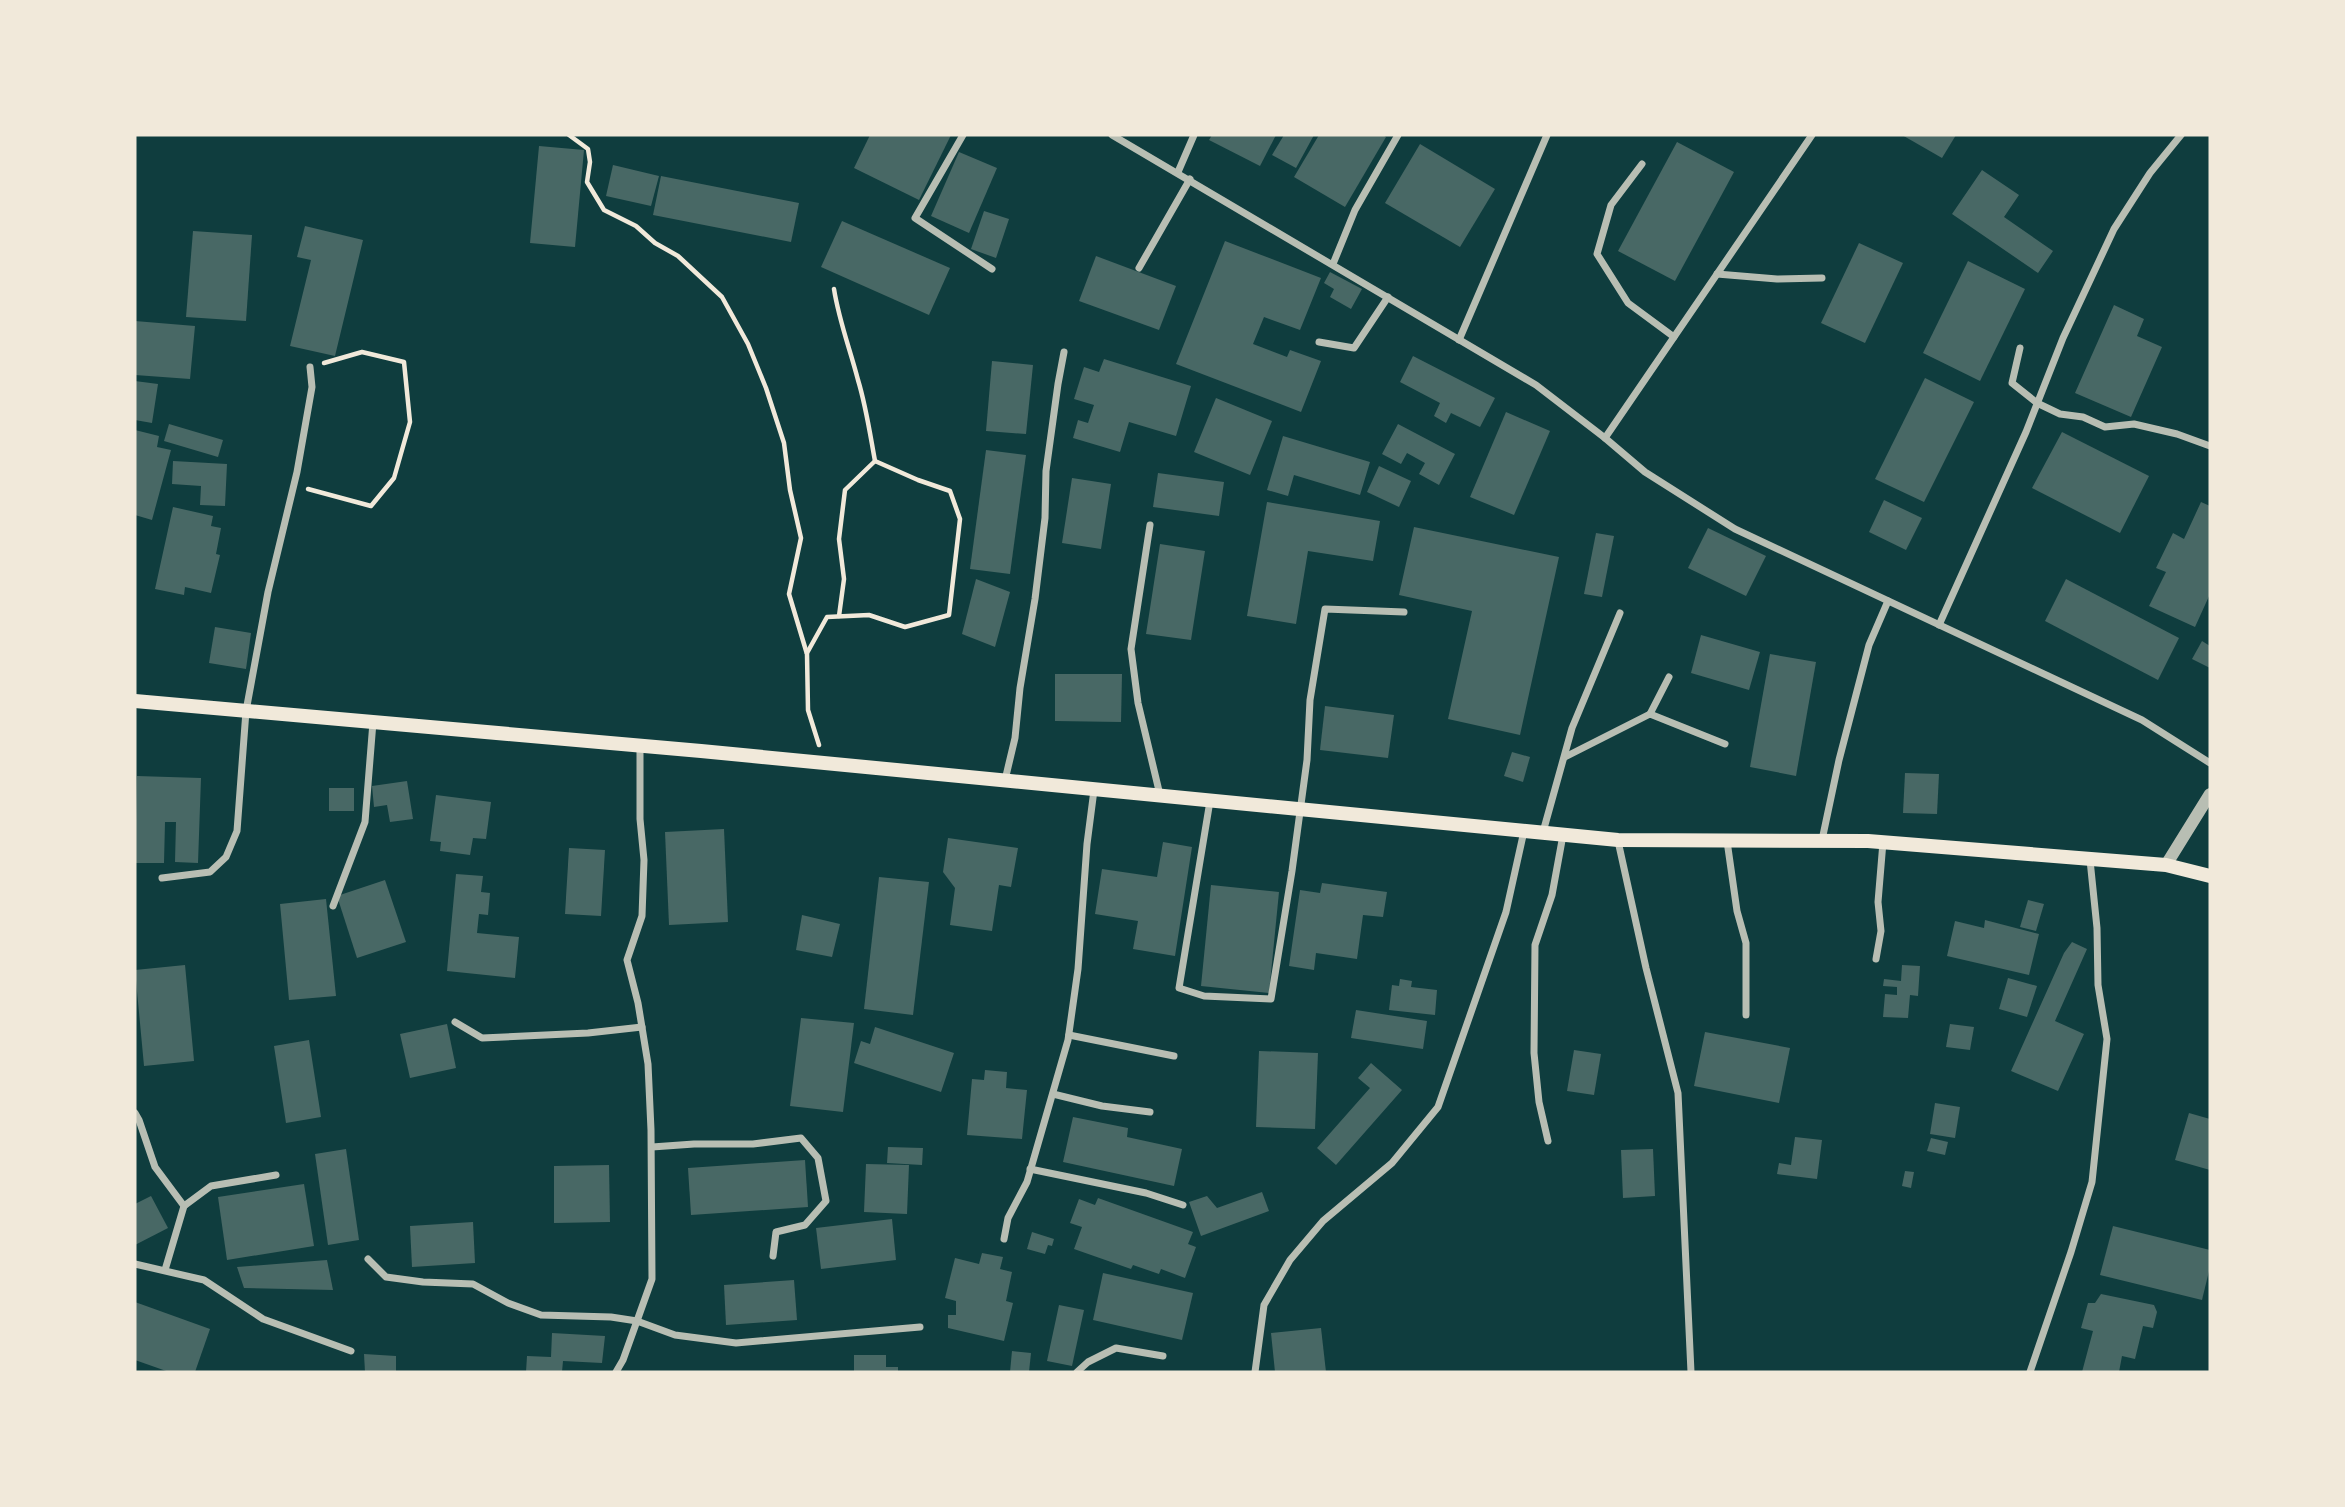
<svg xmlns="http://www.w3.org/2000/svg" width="2345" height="1507" font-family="Poppins,sans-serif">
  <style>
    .building { fill: #486865 }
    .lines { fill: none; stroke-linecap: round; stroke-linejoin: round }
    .path { stroke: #f1e9da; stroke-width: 4.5 }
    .minor { stroke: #b8beb3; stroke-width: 7 }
    .tertiary { stroke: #b8beb3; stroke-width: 12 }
    .secondary { stroke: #f1e9da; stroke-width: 14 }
  </style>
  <rect width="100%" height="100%" fill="#0f3d3e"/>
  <g class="building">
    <polygon points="870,135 951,135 919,200 854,168"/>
    <polygon points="1212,135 1276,135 1260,166 1209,140"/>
    <polygon points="1284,135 1314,135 1296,168 1272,155"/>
    <polygon points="1319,135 1383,135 1386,137 1345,207 1294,177"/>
    <polygon points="1902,135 1956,135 1942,158"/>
    <polygon points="1677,142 1734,172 1675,281 1618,251"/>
    <polygon points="1420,144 1495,189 1460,247 1385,203"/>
    <polygon points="539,146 584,150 575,247 530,243"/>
    <polygon points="959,152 997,168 969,233 931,216"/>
    <polygon points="613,165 659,176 651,206 606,196"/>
    <polygon points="1982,170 2019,195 2004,217 2053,251 2038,273 1952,214"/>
    <polygon points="661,176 799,203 791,242 653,215"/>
    <polygon points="984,211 1009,219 996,258 971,249"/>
    <polygon points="842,221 950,268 929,315 821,267"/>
    <polygon points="305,226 363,240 335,356 290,346 311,260 297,257"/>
    <polygon points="193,231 252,235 246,321 186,317"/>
    <polygon points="1225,241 1321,278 1300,330 1264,317 1253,344 1287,357 1290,350 1321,361 1301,412 1176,364"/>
    <polygon points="1859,243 1903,263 1865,343 1821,323"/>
    <polygon points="1096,256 1176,286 1159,330 1079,301"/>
    <polygon points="1968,261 2025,289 1980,381 1923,353"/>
    <polygon points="1330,272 1362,289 1351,309 1330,297 1334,289 1324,283"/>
    <polygon points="2114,305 2144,319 2137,336 2162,347 2131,417 2075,393"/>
    <polygon points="135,321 195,326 190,379 135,375"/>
    <polygon points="1413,356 1495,398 1480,427 1451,413 1446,423 1434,416 1440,403 1400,382"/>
    <polygon points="1104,359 1191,386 1176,436 1129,422 1120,452 1073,438 1078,420 1088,423 1094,405 1074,399 1084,367 1099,372"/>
    <polygon points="992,361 1033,365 1026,434 986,431"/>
    <polygon points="1925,378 1974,402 1924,502 1875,479"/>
    <polygon points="135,381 158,384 152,423 135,420"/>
    <polygon points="1216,398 1272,421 1250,475 1194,452"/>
    <polygon points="1506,412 1550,431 1514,515 1470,497"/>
    <polygon points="169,424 223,440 218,457 164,441"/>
    <polygon points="1398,424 1455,454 1439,485 1419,474 1425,463 1407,453 1401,464 1382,454"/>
    <polygon points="135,430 159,436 157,447 171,450 152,520 135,515"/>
    <polygon points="2062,432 2149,476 2120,533 2032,488"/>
    <polygon points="1283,436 1370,462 1360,495 1294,475 1288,496 1267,490"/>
    <polygon points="986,450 1026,455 1010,574 970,569"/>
    <polygon points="173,461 227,464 225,506 200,505 201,486 172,484"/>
    <polygon points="1379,466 1411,481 1399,507 1367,492"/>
    <polygon points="1158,473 1224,482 1219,516 1153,507"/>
    <polygon points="1072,478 1111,484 1101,549 1062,543"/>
    <polygon points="1884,500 1922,518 1906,550 1869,532"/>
    <polygon points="1267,502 1380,521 1373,561 1308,551 1296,624 1247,616"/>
    <polygon points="2201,502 2210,506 2210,594 2195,627 2149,606 2166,572 2156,568 2173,533 2184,539"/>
    <polygon points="173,507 213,516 211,526 221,528 216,554 220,555 211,593 185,587 184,595 155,589"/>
    <polygon points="1414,527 1559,557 1520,735 1448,719 1472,611 1399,595"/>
    <polygon points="1708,528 1766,556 1746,596 1688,568"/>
    <polygon points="1596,533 1614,536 1602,597 1584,594"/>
    <polygon points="1160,544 1205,551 1191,640 1146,634"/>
    <polygon points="976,579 1010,592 995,647 962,634"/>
    <polygon points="2066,579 2179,638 2158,680 2045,621"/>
    <polygon points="215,627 251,633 246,669 209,663"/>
    <polygon points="1701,635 1760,652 1749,690 1691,673"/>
    <polygon points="2202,641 2210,646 2210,668 2192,659"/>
    <polygon points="1770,654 1816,662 1796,776 1750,767"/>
    <polygon points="1055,674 1122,674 1121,722 1055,721"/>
    <polygon points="1325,706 1394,715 1388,758 1320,750"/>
    <polygon points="1512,752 1530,757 1523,782 1504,776"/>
    <polygon points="1905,773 1939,774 1937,814 1903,813"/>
    <polygon points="137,776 201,778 198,863 175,862 176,822 165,822 164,863 135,863"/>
    <polygon points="407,781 413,819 390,822 387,805 374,807 372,786"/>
    <rect x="329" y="788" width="25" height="23"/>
    <polygon points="436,795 491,802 486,839 473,838 470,855 440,851 441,842 430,841"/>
    <polygon points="724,829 728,922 669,925 665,832"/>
    <polygon points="948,838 1018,848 1011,887 999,885 992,931 950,925 955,888 943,872"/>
    <polygon points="1163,842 1192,847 1175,956 1133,949 1138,921 1095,914 1102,869 1157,877"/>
    <polygon points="569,848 605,850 601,916 565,914"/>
    <polygon points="456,874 483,876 481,892 490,893 488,915 479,914 477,933 519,937 515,978 447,971"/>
    <polygon points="879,877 929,882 913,1015 864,1009"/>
    <polygon points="385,880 406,942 357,958 337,896"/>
    <polygon points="1322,883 1387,892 1383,917 1363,915 1357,959 1316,953 1314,970 1289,966 1300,890 1320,893"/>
    <polygon points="1211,885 1279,892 1269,993 1201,986"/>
    <polygon points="326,899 336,996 289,1000 280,904"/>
    <polygon points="2028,900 2044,904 2036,931 2020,927"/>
    <polygon points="802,915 840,924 832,957 796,950"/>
    <polygon points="1985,920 2039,934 2029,975 1947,956 1955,921 1984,928"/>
    <polygon points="2072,942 2087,949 2055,1021 2084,1034 2058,1091 2011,1071 2064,953"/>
    <polygon points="185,965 194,1061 144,1066 135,970"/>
    <polygon points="1902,965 1920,966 1918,996 1910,995 1908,1018 1883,1017 1885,994 1897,995 1897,987 1883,986 1884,979 1901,981"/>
    <polygon points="2008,978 2037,986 2027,1017 1999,1009"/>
    <polygon points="1400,979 1412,981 1411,987 1437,990 1435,1015 1389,1010 1392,985 1399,986"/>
    <polygon points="1356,1010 1427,1021 1423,1049 1351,1038"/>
    <polygon points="801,1018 854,1023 843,1112 790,1106"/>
    <polygon points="447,1024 456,1068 410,1078 400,1034"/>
    <polygon points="1950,1024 1974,1027 1970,1050 1946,1047"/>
    <polygon points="875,1027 954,1053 941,1092 854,1063 861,1041 870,1044"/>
    <polygon points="1705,1032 1790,1048 1779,1103 1694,1086"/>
    <polygon points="309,1040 321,1117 286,1123 274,1046"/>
    <polygon points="1574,1050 1601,1054 1594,1095 1567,1091"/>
    <polygon points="1259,1051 1318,1053 1315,1129 1256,1127"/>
    <polygon points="1371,1063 1402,1090 1336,1165 1317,1148 1370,1088 1358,1078"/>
    <polygon points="985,1070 1007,1072 1006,1088 1027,1090 1022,1139 967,1135 972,1079 984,1080"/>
    <polygon points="1935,1103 1960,1107 1955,1138 1930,1134"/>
    <polygon points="2189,1113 2210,1119 2210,1170 2175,1160"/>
    <polygon points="1073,1117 1128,1128 1127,1137 1182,1149 1174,1186 1063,1162"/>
    <polygon points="1795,1137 1822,1140 1817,1179 1777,1174 1779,1163 1791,1165"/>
    <polygon points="1931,1138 1948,1142 1945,1155 1927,1151"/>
    <polygon points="888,1147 923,1148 922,1165 887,1163"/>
    <polygon points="346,1149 359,1240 328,1245 315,1154"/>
    <polygon points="1653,1149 1655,1196 1623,1198 1621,1150"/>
    <polygon points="805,1160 808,1207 691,1215 688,1168"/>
    <polygon points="866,1164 909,1165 907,1214 864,1212"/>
    <polygon points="609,1165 610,1222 554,1223 554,1166"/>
    <polygon points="1905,1171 1914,1172 1911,1188 1902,1186"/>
    <polygon points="304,1184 314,1246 227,1260 218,1197"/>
    <polygon points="1262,1192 1269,1211 1201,1236 1189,1202 1207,1196 1217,1208"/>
    <polygon points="151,1196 168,1228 135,1245 135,1204"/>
    <polygon points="1098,1198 1193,1232 1188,1244 1196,1247 1185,1278 1161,1269 1159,1274 1133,1265 1131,1269 1074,1249 1082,1227 1070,1223 1079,1199 1095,1205"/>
    <polygon points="892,1219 896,1260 821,1269 816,1228"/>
    <polygon points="473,1222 475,1263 412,1267 410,1226"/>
    <polygon points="2113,1226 2210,1250 2210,1267 2202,1300 2100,1275"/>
    <polygon points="1032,1232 1054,1239 1052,1246 1048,1245 1045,1254 1027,1249"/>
    <polygon points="982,1253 1003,1257 1000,1269 1012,1272 1006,1301 1013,1303 1004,1341 948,1328 948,1315 956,1315 956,1301 945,1298 955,1258 979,1264"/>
    <polygon points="327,1260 333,1290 244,1288 237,1267"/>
    <polygon points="1103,1273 1193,1293 1182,1340 1093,1320"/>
    <polygon points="794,1280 797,1320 726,1325 724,1285"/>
    <polygon points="2101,1294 2154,1305 2157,1312 2153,1328 2143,1326 2135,1359 2122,1356 2119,1372 2082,1372 2093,1331 2081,1328 2088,1303 2095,1303"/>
    <polygon points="135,1302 210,1329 195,1372 169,1372 135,1360"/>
    <polygon points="1059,1305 1084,1310 1072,1366 1047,1361"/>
    <polygon points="1321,1328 1326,1372 1275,1372 1271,1333"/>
    <polygon points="552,1333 605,1336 602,1363 563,1361 562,1372 526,1372 527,1356 551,1357"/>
    <polygon points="1012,1351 1031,1353 1029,1372 1010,1372"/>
    <polygon points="364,1354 396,1356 396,1372 365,1372"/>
    <polygon points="854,1355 886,1355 886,1367 898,1367 898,1372 854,1372"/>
  </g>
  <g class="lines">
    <g class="path">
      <polyline points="569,135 588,149 590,162 587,182 604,210 636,226 655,243 678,256 722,297 748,344 766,388 784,443 790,490 801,538 789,594 807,654 808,710 819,745"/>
      <path d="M834,289c5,32 16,60 24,91 8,26 12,54 17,81l-30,29 -6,49 5,40 -5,37"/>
      <polyline points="308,489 371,506 394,478 410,422 404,362 362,352 324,363"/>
      <polyline points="807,653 827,617 869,615 905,627 949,615 960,519 950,491 918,480 875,461"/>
    </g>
    <g class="minor">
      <polyline points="963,135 915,218 992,269"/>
      <polyline points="1112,135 1536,385 1605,438 1645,472 1735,529 2142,720 2210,763"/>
      <polyline points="1642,164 1611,205 1597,254 1628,303 1674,337"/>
      <polyline points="1178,172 1194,135"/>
      <polyline points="1333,264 1355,210 1398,135"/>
      <polyline points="1139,268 1190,179"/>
      <polyline points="1717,274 1777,279 1822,278"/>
      <polyline points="1459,340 1547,135"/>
      <polyline points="1319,342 1354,348 1388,297"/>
      <polyline points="2020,348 2012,383 2037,403 2060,414 2083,417 2105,427 2134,424 2177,434 2210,446"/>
      <polyline points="1605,438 1812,135"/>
      <polyline points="1150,525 1131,649 1138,703 1160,795"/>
      <polyline points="1939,625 2026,432 2063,338 2114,229 2150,173 2181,135"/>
      <polyline points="1650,714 1669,677"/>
      <polyline points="1565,757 1650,714 1725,744"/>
      <polyline points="1005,780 1015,738 1020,688 1035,599 1045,518 1046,471 1058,384 1064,352"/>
      <polyline points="1210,801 1179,988 1204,996 1271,999 1292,871 1307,760 1310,700 1325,609 1404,612"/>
      <polyline points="1543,832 1572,728 1620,613"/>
      <polyline points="1822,840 1839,760 1869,645 1888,601"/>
      <polyline points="1618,841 1646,968 1678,1093 1691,1372"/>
      <polyline points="1727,841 1737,911 1746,943 1746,1015"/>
      <polyline points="162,878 210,872 226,857 237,831 246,711 268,592 297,472 312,387 310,367"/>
      <polyline points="333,906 365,822 373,722"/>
      <polyline points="1876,959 1881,931 1878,902 1883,842"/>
      <polyline points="455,1022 482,1038 588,1033 642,1027"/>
      <polyline points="1069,1035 1174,1056"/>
      <polyline points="1053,1094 1102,1106 1150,1112"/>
      <polyline points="135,1113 139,1120 155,1167 184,1206"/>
      <polyline points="1548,1141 1539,1102 1534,1053 1535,945 1552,895 1563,835"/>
      <polyline points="652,1147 694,1144 753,1144 801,1138 818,1158 826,1201 805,1225 776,1232 773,1256"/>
      <polyline points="1030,1169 1146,1193 1183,1205"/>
      <polyline points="1004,1239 1008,1218 1027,1182 1068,1040 1078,969 1087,844 1094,790"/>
      <polyline points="368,1259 386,1277 423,1282 473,1284 508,1303 541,1315 611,1317 637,1321 675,1335 736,1343 920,1327"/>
      <polyline points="135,1264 204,1280 263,1319 351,1351"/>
      <polyline points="165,1270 184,1206 211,1186 276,1175"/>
      <polyline points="616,1372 623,1360 652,1279 651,1130 648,1064 638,1003 627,960 642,916 644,860 640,819 640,746"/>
      <polyline points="1077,1372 1088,1362 1116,1348 1163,1356"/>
      <polyline points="1255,1372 1264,1305 1290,1260 1323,1221 1392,1163 1438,1107 1506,912 1524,831"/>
      <polyline points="2030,1372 2071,1252 2092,1182 2107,1039 2098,985 2097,928 2090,860"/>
    </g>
    <polyline class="tertiary" points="2166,865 2210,794"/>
    <polyline class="secondary" points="135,701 701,751 1618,840 1868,841 2166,865 2210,876"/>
  </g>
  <rect width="2345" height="1507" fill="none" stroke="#f1e9da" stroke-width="273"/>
</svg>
